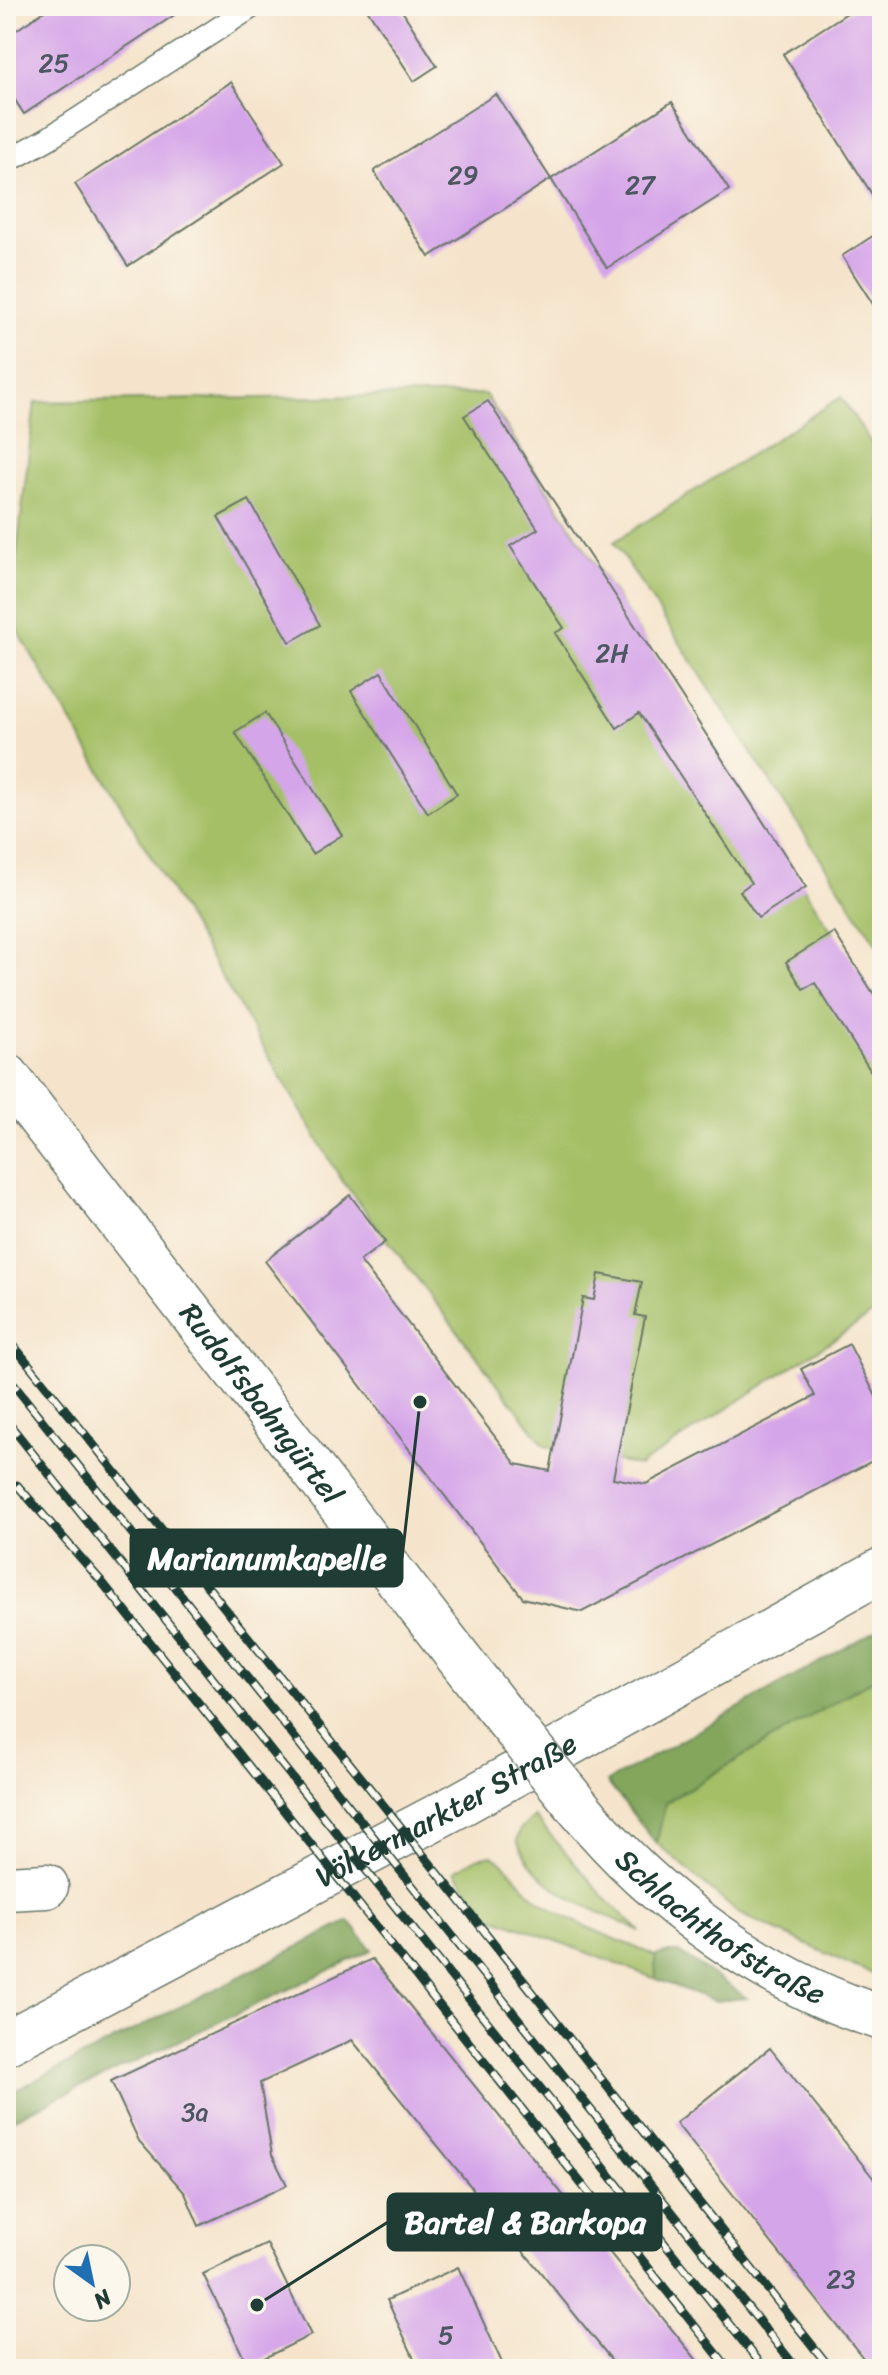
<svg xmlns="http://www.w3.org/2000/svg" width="888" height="2375" font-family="Sriracha,sans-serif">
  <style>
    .green { fill: #a4bf66; stroke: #627e4d; stroke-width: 2 }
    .forest { fill: #83a65b; stroke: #517248; stroke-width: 2 }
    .building { fill: #d5a5e9 }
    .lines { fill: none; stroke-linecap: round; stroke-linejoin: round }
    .service-casing { stroke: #6a7769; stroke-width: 25 }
    .minor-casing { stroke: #6a7769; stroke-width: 47 }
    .tertiary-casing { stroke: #6a7769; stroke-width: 47 }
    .primary-casing { stroke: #6a7769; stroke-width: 47 }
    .service { stroke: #fff; stroke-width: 22 }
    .minor { stroke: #fff; stroke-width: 44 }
    .tertiary { stroke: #fff; stroke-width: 44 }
    .primary { stroke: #fff; stroke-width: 44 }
    .rail-casing { stroke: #1f3d34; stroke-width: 9 }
    .rail { stroke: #fbf7ec; stroke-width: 6; stroke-dasharray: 18; stroke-linecap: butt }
    .tertiary-bridge-casing { stroke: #6a7769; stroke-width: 47; stroke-linecap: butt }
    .tertiary-bridge { stroke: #fff; stroke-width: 44 }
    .labels { text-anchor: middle; stroke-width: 8; stroke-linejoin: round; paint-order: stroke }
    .number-label { font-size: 26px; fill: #4c5761 }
    .street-label { font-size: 30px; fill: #1f3d34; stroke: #fbf7ec }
    .leader { fill: none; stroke: #1f3d34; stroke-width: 3 }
    .callout-dot { fill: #1f3d34; stroke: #fbf7ec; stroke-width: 3 }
    .callout { fill: #1f3d34; stroke: #1f3d34; stroke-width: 3 }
    .callout-label { font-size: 32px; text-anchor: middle; font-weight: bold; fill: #fff }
  </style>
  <rect width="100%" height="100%" fill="#fbf7ec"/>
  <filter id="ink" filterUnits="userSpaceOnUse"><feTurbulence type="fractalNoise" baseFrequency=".0125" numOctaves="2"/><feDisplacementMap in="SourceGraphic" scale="16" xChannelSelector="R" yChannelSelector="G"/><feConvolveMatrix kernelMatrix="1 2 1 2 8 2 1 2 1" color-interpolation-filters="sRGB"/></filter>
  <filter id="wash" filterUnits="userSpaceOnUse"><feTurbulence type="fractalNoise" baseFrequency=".006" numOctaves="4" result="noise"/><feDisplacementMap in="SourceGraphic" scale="32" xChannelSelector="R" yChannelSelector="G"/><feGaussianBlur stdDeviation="1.8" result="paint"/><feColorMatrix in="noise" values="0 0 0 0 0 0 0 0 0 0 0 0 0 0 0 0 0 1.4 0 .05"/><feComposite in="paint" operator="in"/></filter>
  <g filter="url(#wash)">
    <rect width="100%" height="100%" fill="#f5e4cb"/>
    <g class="green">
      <polygon points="485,394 882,1009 882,1308 639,1466 545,1446 341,1179 9,616 35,402"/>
      <polygon points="841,397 882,459 882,942 877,945 614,542"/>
      <polygon points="882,1674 882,1977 856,1967 738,1913 656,1843 666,1802"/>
      <path d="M535,1817l71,82 34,32c-48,-23 -102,-38 -123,-91l4,-12z"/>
      <path d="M492,1855c20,11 30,34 49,47 33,23 77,37 114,54l1,23 -168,-64 -34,-44 23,-13z"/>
    </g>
    <g class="forest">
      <polygon points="882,1627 882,1674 666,1802 656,1843 607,1782"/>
      <polygon points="349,1921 372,1950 6,2122 6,2095"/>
      <polygon points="665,1953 680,1953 747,1998 715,2001 656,1979 655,1956"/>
    </g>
    <g id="blocks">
      <g class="building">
        <polygon points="52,6 188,6 24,114 6,86 6,37"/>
        <polygon points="365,6 399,6 437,66 414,81"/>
        <polygon points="858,6 882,6 882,210 783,54"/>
        <polygon points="231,82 284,163 128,266 75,184"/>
        <polygon points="496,94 551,179 672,102 729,190 607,268 551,179 429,257 374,171"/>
        <polygon points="882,230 882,318 842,256"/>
        <polygon points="488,401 806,887 758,918 740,891 751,883 639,713 617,728 555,633 564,628 510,546 538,529 464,416"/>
        <polygon points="249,500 320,625 290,642 218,517"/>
        <polygon points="381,672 457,794 428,813 351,691"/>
        <polygon points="265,713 342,835 312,854 235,732"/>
        <polygon points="834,932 882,1007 882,1089 815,983 803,989 786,962"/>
        <polygon points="350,1195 385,1242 360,1261 516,1464 550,1471 583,1298 594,1300 599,1274 642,1282 635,1315 645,1317 613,1478 646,1484 815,1396 801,1369 849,1344 882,1408 882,1456 582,1612 523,1598 265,1261"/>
        <polygon points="372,1959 414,2011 704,2369 619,2369 352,2040 260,2083 272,2155 287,2185 199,2226 185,2193 139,2141 111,2081"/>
        <polygon points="770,2048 882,2189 882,2369 872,2369 676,2123"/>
        <polygon points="267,2244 311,2335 248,2366 203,2274"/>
        <polygon points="458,2267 505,2369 419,2369 387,2300"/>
      </g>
    </g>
  </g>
  <g filter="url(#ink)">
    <use href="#blocks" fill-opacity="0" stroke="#6a7769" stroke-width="2"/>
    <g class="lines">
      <g class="service-casing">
        <polyline id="service" points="6,157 17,156 49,138 253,6"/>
      </g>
      <g class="minor-casing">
        <polyline id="minor" points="6,1888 46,1886"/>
      </g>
      <g class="tertiary-casing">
        <g id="tertiary">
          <path id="s1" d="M6,1075l491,632"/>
          <path id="s2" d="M578,1807c78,95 186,174 304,211"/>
        </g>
      </g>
      <g class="primary-casing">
        <g id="primary">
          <path id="s3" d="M6,2043l451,-237 425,-236"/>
        </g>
      </g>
      <use href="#service" class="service"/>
      <use href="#minor" class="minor"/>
      <use href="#tertiary" class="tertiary"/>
      <use href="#primary" class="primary"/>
      <g class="rail-casing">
        <g id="rail">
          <polyline points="6,1336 458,1898 831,2369"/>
          <polyline points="6,1375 797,2369"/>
          <polyline points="6,1420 765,2369"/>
          <polyline points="17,1485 102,1582 729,2369"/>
        </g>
      </g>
      <use href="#rail" class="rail"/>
      <g class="tertiary-bridge-casing">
        <polyline id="tertiary-bridge" points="497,1707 578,1807"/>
      </g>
      <use href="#tertiary-bridge" class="tertiary-bridge"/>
    </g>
  </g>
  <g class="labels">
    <g class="number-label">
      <text x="54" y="72">25</text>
      <text x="463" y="184">29</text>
      <text x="640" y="194">27</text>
      <text x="612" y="662">2H</text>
      <text x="195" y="2121">3a</text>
      <text x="841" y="2288">23</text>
      <text x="446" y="2344">5</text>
    </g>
    <g class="street-label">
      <text dy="10" stroke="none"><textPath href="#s1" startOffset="416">Rudolfsbahngürtel</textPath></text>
      <text dy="10" stroke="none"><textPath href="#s3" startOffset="498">Völkermarkter Straße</textPath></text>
      <text dy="10" stroke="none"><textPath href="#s2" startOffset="188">Schlachthofstraße</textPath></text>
    </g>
  </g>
  <path class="leader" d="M420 1402L402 1558M257 2305L388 2222"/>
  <g class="callout-dot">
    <circle cx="420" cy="1402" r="8"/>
    <circle cx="257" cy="2305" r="8"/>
  </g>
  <g class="callout">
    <rect x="131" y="1530" width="271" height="56" rx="8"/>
    <rect x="388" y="2194" width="273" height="56" rx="8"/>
  </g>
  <g class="callout-label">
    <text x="267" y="1569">Marianumkapelle</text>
    <text x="525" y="2233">Bartel &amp; Barkopa</text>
  </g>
  <rect width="888" height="2375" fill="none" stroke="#fbf7ec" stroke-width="32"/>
  <g transform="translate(92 2283) rotate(147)"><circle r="38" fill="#fbf7ec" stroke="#a3ada2" stroke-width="2"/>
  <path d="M0-6L14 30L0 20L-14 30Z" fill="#1f6fb2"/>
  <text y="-12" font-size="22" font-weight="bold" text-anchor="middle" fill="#1f3d34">N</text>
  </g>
</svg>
